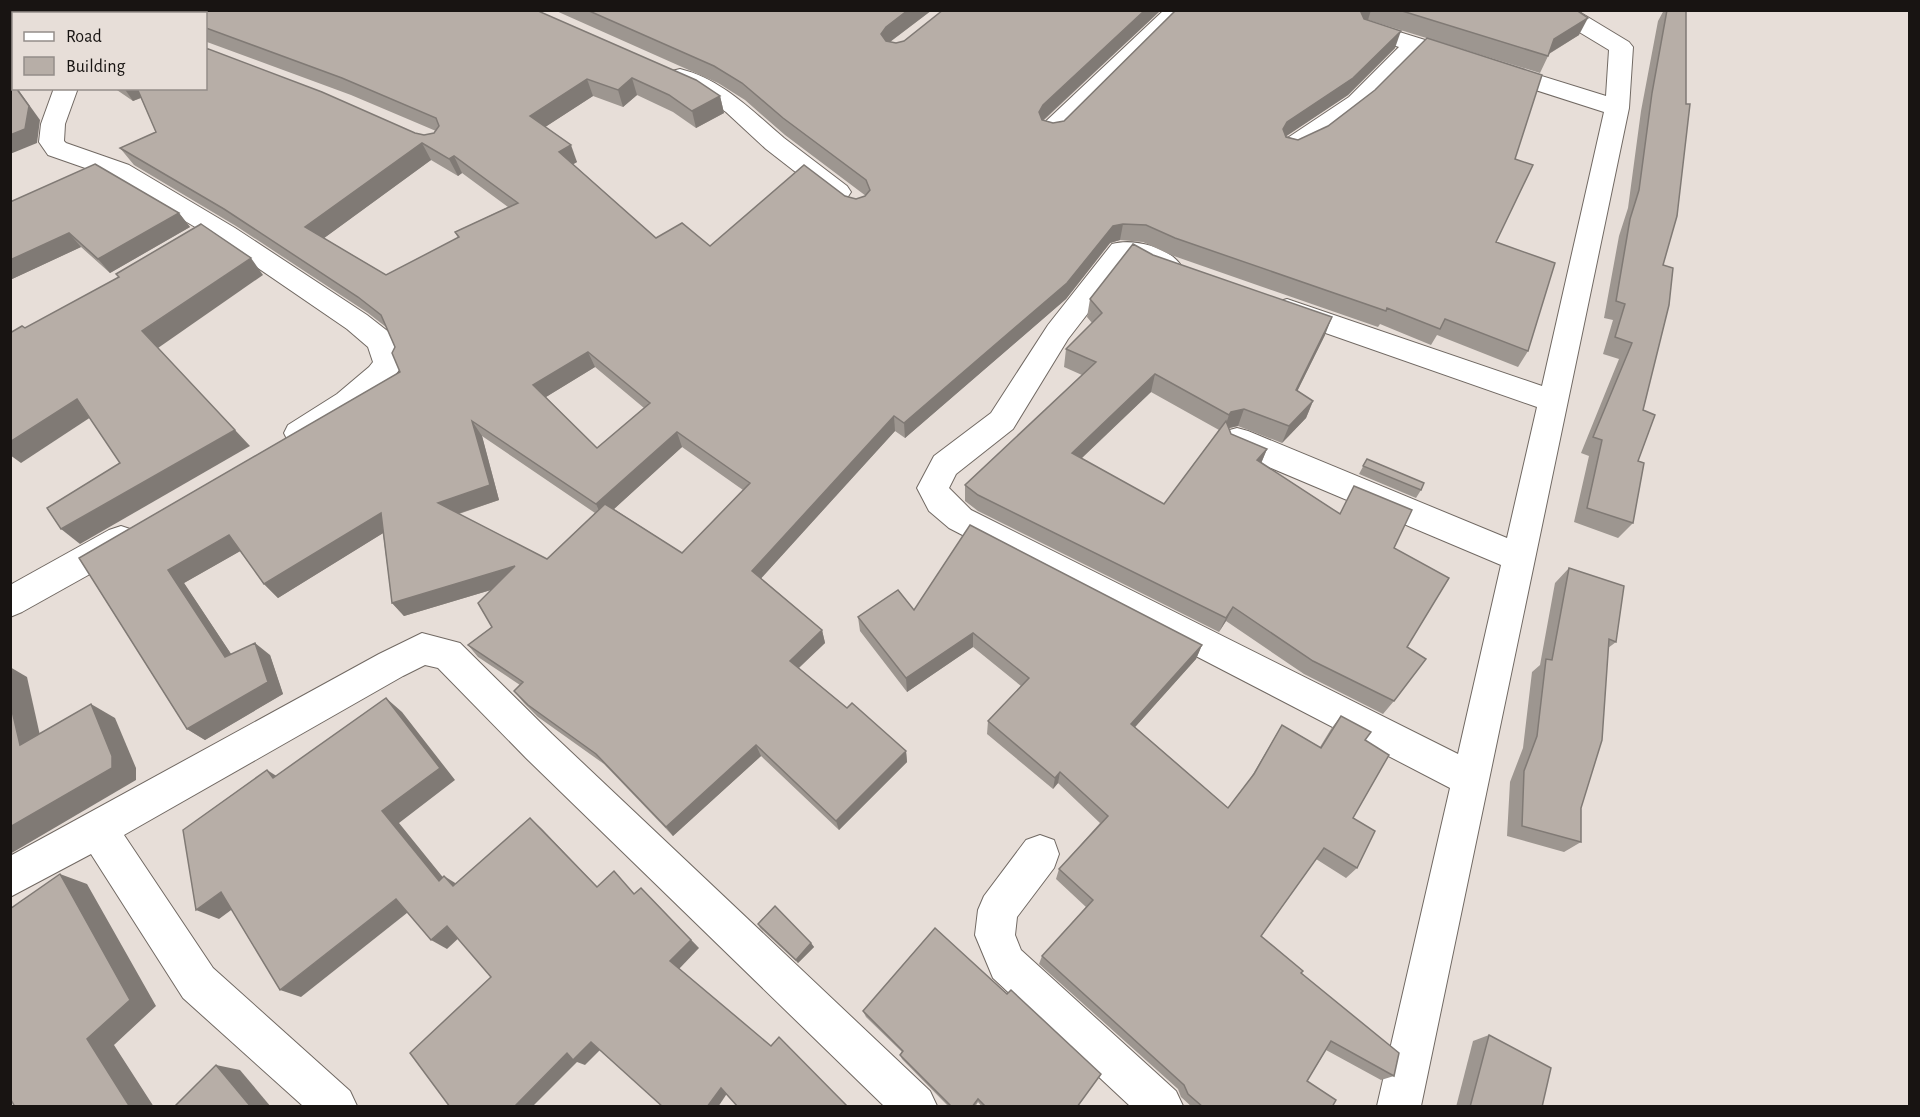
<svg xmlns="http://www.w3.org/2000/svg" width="1920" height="1117" font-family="'Alegreya Sans',sans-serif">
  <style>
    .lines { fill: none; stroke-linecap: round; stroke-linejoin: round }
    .street-casing { stroke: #716963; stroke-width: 2 }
    .street { fill: #fff; fill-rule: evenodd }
    .wall { fill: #9d9690; fill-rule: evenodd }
    .shaded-wall { fill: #807a75 }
    .building { fill: #b7aea7; stroke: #807a75; stroke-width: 1.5; fill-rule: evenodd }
  </style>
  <rect width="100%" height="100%" fill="#e7ded8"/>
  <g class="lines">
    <g class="street-casing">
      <g id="street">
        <polygon points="1164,10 1188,10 1061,136 1052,138 1043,136 1040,130 1043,124"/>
        <path d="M1548,10h28l53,32 4,5 -4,61 -208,998h-44l73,-318 -501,-260 -20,-17 -12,-23 17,-32 57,-43 57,-88 64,-81c22,-6 58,3 70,23l-4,7 -10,3 -39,-17 -61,79 -55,90 -57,45 -7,14 22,22 487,244 43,-189 -275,-116 -4,-9 4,-9 11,-3 11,3 259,107 30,-131 -260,-91 -4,-7 4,-7 10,-3 255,87 62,-274 -184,-59c-18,13 -30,32 -46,47 -12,12 -67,55 -82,55 0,0 -8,-2 -9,-2l-3,-6 3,-6 66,-44 50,-50 -40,-13 -3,-5 3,-5 8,-2 239,74 3,-46 -58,-35z"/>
        <path d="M680,69c42,10 72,42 104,69 21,16 42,32 63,48l4,6 -4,6 -9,3 -9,-3 -63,-49 -40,-37 -25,-17 -29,-14 -4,-5 4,-5z"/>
        <path d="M54,88h24l-13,36 -1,17 2,2 63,22 106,63 132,87 23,18 13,31c-14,24 -74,75 -101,80 -5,1 -9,-1 -14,-3l-4,-8 4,-8 49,-31 32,-27 4,-5 -5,-15 -21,-18 -130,-89 -106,-63 -63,-22 -9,-13 2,-18z"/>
        <polygon points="121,526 133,530 137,540 133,550 22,612 10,617 10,585 109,530"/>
        <polygon points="422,633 460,643 552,734 930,1091 937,1106 884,1106 526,758 438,668 425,665 403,676 124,835 213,968 350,1091 357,1106 303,1106 183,998 91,854 10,897 10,856 379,654"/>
        <polygon points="1040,835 1054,840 1059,854 1054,868 1017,917 1015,935 1021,950 1176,1091 1183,1106 1130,1106 993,978 975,935 978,910 984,896 1026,840"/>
      </g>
    </g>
    <use href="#street" class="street"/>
  </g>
  <g class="wall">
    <path d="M536,10l184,86 4,17 -28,15 -23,-16 -36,-17 -14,12 -30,-11 -48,31 32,35 -4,2 83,74 54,8 135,-50 11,3 10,-3 -81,-61 -40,-35 -27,-17 -164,-73h378l-42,32 6,1 265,-33 -117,110 9,3 11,-2 112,-111h400l3,25 -30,19 -9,19 -172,-53 27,28 -47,47 -62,41 12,4 217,19 -19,83 32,109 -10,16 -81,-32 -6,10 -51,-21 -2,3 -207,-72 -28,-13 -23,-2 -10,3 -44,56 -161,139 -10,-7 -134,147 61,52 3,13 -26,25 48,40 59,43 1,11 -68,68 -78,-74 -88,80 -69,-72 -66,-47 -14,-14 -10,-12 6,-6 -42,-28 -10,-12 24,-18 -1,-37 -87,26 -12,-13 -9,-70 -105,65 -14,-14 -24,-33 -56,32 47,71 39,1 13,39 -78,46 -18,-11 -108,-171 321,-186 -5,-25 -9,-20 -18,-14 -132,-87 -102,-61 -14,-17 36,-16 -15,-34 -8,3 -19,-13h92l218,47 10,-2 2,-2 -85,-36 -144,-53 -1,1v-29zM431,160l27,16 4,-3 46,34 -53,25 3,6 -72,37 -62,-37zM595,367l49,41 -47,40 -51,-51zM482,436l113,77 -48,46 -88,-45 40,-14zM682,447l61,43 -61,63 -68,-44z"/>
    <polygon points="1664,10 1686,10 1663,265 1643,410 1633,523 1618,538 1574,522 1589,456 1581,453 1619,359 1603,354 1613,320 1604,318 1619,236 1628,208 1641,111 1658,21"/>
    <polygon points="10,202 179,213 190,227 110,273 81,247 10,280"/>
    <path d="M1153,255l172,80 -28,56 16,10 -7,17 -24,25 -44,-17 -9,2 2,6 36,15 -6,14 79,51 14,-28 40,62 13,99 -13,54 -11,13 -79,-40 -78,-53 -7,11 -241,-121 -13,-10v-16l117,-110 -18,-8 2,-18 26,-26 -5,-6 3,-18zM1151,392l68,38 -55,74 -83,-45z"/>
    <polygon points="1367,459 1421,490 1416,498 1359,474"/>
    <polygon points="1569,568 1616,642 1608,648 1581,808 1581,842 1564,852 1507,836 1510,782 1523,748 1532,672 1540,665 1555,583"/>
    <polygon points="914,610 1202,645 1196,659 1135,727 1228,808 1250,779 1282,725 1320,747 1331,729 1341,716 1365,740 1353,818 1357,868 1346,878 1316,859 1261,936 1301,973 1394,1076 1381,1080 1326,1050 1307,1081 1332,1107 1192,1107 1181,1097 1178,1089 1039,964 1042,956 1086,907 1056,879 1059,869 1100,823 1058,783 1053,789 987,734 988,721 1021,686 973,647 907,692 860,631 858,617"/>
    <polygon points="758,924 811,943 814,947 798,963 760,928"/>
    <polygon points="863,1011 1077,1107 982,1107 978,1102 975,1107 949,1107 902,1059 900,1055 902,1052 866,1017"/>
    <polygon points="1489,1035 1542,1107 1456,1107 1473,1041"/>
  </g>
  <g class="shaded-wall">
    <polygon points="32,10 52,10 50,14 30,14"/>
    <polygon points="908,10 932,10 887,44 881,34 886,27"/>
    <polygon points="1145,10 1161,10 1041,122 1039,112 1043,105"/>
    <polygon points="1360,10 1371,10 1368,20 1358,22"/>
    <polygon points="1588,18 1579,35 1545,56 1554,39"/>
    <polygon points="1401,31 1395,48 1348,95 1282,139 1283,129 1287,122"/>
    <polygon points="14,39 14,68 10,64 10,44"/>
    <polygon points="632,78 637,95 623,107 618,90"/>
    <polygon points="587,79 593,96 536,133 530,116"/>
    <polygon points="16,88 17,88 40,120 37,143 10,154 10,135"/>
    <polygon points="124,88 139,88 145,96 133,101"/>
    <polygon points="720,96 724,113 696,128 692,111"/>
    <polygon points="422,143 431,160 316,244 305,227"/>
    <polygon points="571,145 577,162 565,169 559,152"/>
    <polygon points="454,156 462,173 458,176 449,159"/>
    <polygon points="179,213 190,227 110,273 98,259"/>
    <polygon points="1123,224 1120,240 1110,243 1066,299 905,438 904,423 1113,226"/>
    <polygon points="69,233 81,247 10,280 10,260"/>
    <polygon points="251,258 263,275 158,348 142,331"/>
    <polygon points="1332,317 1325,335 1289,408 1296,390"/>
    <polygon points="588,352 595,367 541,400 533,385"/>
    <polygon points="1155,374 1151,392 1069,470 1072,453"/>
    <polygon points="77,399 94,415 21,463 10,455 10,442"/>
    <polygon points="1313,401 1306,418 1282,443 1289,426"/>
    <polygon points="1244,409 1238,426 1225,429 1223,432 1229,415 1231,412"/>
    <polygon points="894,416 895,431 756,584 752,571"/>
    <polygon points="472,421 482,436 499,500 448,517 438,503"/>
    <polygon points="235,430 250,446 80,544 61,529"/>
    <polygon points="677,432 682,447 603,519 596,504"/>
    <polygon points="1267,449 1260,466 1257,460"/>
    <polygon points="381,513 393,527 278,598 264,584"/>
    <polygon points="229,535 244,549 184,583 241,669 225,657 168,570"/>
    <polygon points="515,566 524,580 404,616 392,603"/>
    <polygon points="1233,607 1226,621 1219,632 1226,618"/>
    <polygon points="822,630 825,643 793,673 790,661"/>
    <polygon points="973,633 973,647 907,692 906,678"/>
    <polygon points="255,643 270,655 283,694 205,740 187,729"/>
    <polygon points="1202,645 1196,659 1127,736 1131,724"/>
    <polygon points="10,667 27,677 45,758 20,745 10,702"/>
    <polygon points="386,698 402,712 455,780 399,823 454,891 439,881 382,811"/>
    <polygon points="91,704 115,718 136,768 136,780 10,854 10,827"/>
    <polygon points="756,745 761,756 673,836 666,827"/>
    <polygon points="906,751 907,762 839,830 836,821"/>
    <polygon points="267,770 286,782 273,778"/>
    <polygon points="1060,772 1058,783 1053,789 1055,778"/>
    <polygon points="530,818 542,829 607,897 597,887"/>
    <polygon points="60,874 87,884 156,1006 114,1045 154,1107 130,1107 87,1039"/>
    <polygon points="444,876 460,886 453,886"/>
    <polygon points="221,892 242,902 219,919 196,910"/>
    <polygon points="651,898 699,948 679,969 670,961"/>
    <polygon points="396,899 412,909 301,997 280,990"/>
    <polygon points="447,926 462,935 447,949 431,940"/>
    <polygon points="811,943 814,947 798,963 796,960"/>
    <polygon points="591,1042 602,1048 585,1065 577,1062 532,1107 514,1107 567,1053"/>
    <polygon points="216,1065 240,1070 271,1107 251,1107"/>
    <polygon points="721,1088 728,1092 718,1107 707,1107"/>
  </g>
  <g class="building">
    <polygon points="10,10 32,10 30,14 14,14 14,39 10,44"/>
    <path d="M72,10h464l160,70 24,16 -28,15 -23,-16 -37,-17 -14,12 -31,-11 -57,37 41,29 -12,7 97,86 26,-15 28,23 94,-81 41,31 11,3 9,-3 5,-6 -4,-10 -83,-62 -41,-35 -28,-17 -127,-56h321l-22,17 -5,7 5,7 10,2 8,-2 39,-31h202l-102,95 -4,7 3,8 11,3 11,-2 112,-111h184l4,9 37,12 -48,47 -66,44 -4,7 3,8 12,3 30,-14 47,-36 52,-52 115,37 -27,84 18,6 -37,77 59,21 -27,88 -83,-32 -5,10 -53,-21 -1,3 -211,-73 -29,-13 -23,-1 -10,2 -46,57 -163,140 -10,-7 -142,155 70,59 -32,31 57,47 5,-5 54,48 -70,70 -80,-76 -90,82 -70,-73 -68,-49 -14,-14 9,-9 -55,-37 24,-18 -14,-24 37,-37 -123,37 -11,-90 -117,71 -35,-49 -61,35 57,87 30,-14 13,39 -81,47 -108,-171 321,-186 -8,-19 3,-6 -14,-32 -23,-18 -134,-88 -104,-61 36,-16 -19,-44h69v-40l116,44 93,41 9,2 10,-2 5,-7 -3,-8 -94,-40 -136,-50v-14h-138zM422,143l27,16 5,-3 64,47 -63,29 4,5 -73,38 -81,-48zM588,352l62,51 -53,45 -64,-63zM472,421l124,83 81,-72 73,51 -68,70 -77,-49 -58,55 -109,-56 52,-18z"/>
    <polygon points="1399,10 1576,10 1588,18 1554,39 1548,56"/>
    <polygon points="1667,10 1686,10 1686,104 1690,104 1677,216 1663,265 1673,268 1669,305 1643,410 1655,415 1638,461 1644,463 1633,523 1587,508 1602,440 1593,437 1632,343 1615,337 1625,304 1616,301 1630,219 1639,190 1652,93"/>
    <polygon points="10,81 14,85 14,88 16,88 29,106 25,129 10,135"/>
    <polygon points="95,164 179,213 98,259 69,233 10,260 10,202"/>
    <polygon points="201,224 251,258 142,331 235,430 61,529 47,508 120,463 77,399 10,442 10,333 22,326 25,328 119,277 116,274"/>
    <polygon points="1133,244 1153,255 1332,317 1296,390 1313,401 1289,426 1244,409 1231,412 1229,415 1155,374 1072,453 1164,504 1226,421 1231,434 1267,449 1257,460 1340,514 1354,486 1412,510 1394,548 1449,578 1407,647 1426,659 1394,701 1313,661 1233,607 1226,618 978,495 965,485 1096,362 1066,349 1102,313 1090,299"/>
    <polygon points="1367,459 1424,483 1421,490 1363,466"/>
    <polygon points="970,525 1202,645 1131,724 1228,808 1254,774 1282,725 1321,748 1341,716 1371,732 1365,740 1389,755 1353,818 1375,831 1357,868 1324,848 1261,936 1303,971 1301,973 1399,1053 1394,1076 1331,1041 1307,1081 1336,1100 1332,1107 1203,1107 1188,1094 1184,1085 1042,956 1093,900 1059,869 1108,816 1060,772 1055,778 988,721 1029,678 973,633 906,678 858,617 898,590 914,610"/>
    <polygon points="1569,568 1624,586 1616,642 1609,639 1602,740 1581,808 1581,842 1522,826 1524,771 1537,736 1546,659 1552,660"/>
    <polygon points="386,698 440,768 382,811 439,881 444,876 453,886 530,818 597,887 614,871 634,894 641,888 691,940 670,961 771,1046 779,1037 848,1107 738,1107 721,1088 707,1107 663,1107 591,1042 573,1060 567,1053 514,1107 450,1107 410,1053 491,977 447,926 431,940 396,899 280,990 221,892 196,910 183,830 267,770 273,778"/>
    <polygon points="10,702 20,745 91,704 112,756 112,768 10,827"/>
    <polygon points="60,874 130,1000 87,1039 130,1107 15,1107 10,1098 10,909"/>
    <polygon points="775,906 811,943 796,960 758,924"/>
    <polygon points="935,928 1007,994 1011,990 1101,1074 1077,1107 986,1107 978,1099 972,1107 952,1107 900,1055 903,1051 863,1011"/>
    <polygon points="1489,1035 1551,1068 1542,1107 1470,1107"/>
    <polygon points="216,1065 251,1107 174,1107"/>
  </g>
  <rect width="1920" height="1117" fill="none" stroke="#181412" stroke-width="24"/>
  <rect x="12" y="12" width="195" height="78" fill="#e7ded8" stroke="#948d89" stroke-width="1.5"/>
  <rect x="24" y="32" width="30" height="9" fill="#ffffff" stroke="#948d89" stroke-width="1.5"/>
  <text x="66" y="42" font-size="18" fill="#181412">Road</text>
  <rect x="24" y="57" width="30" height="18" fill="#b7aea7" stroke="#948d89" stroke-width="1.5"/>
  <text x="66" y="72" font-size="18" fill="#181412">Building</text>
</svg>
